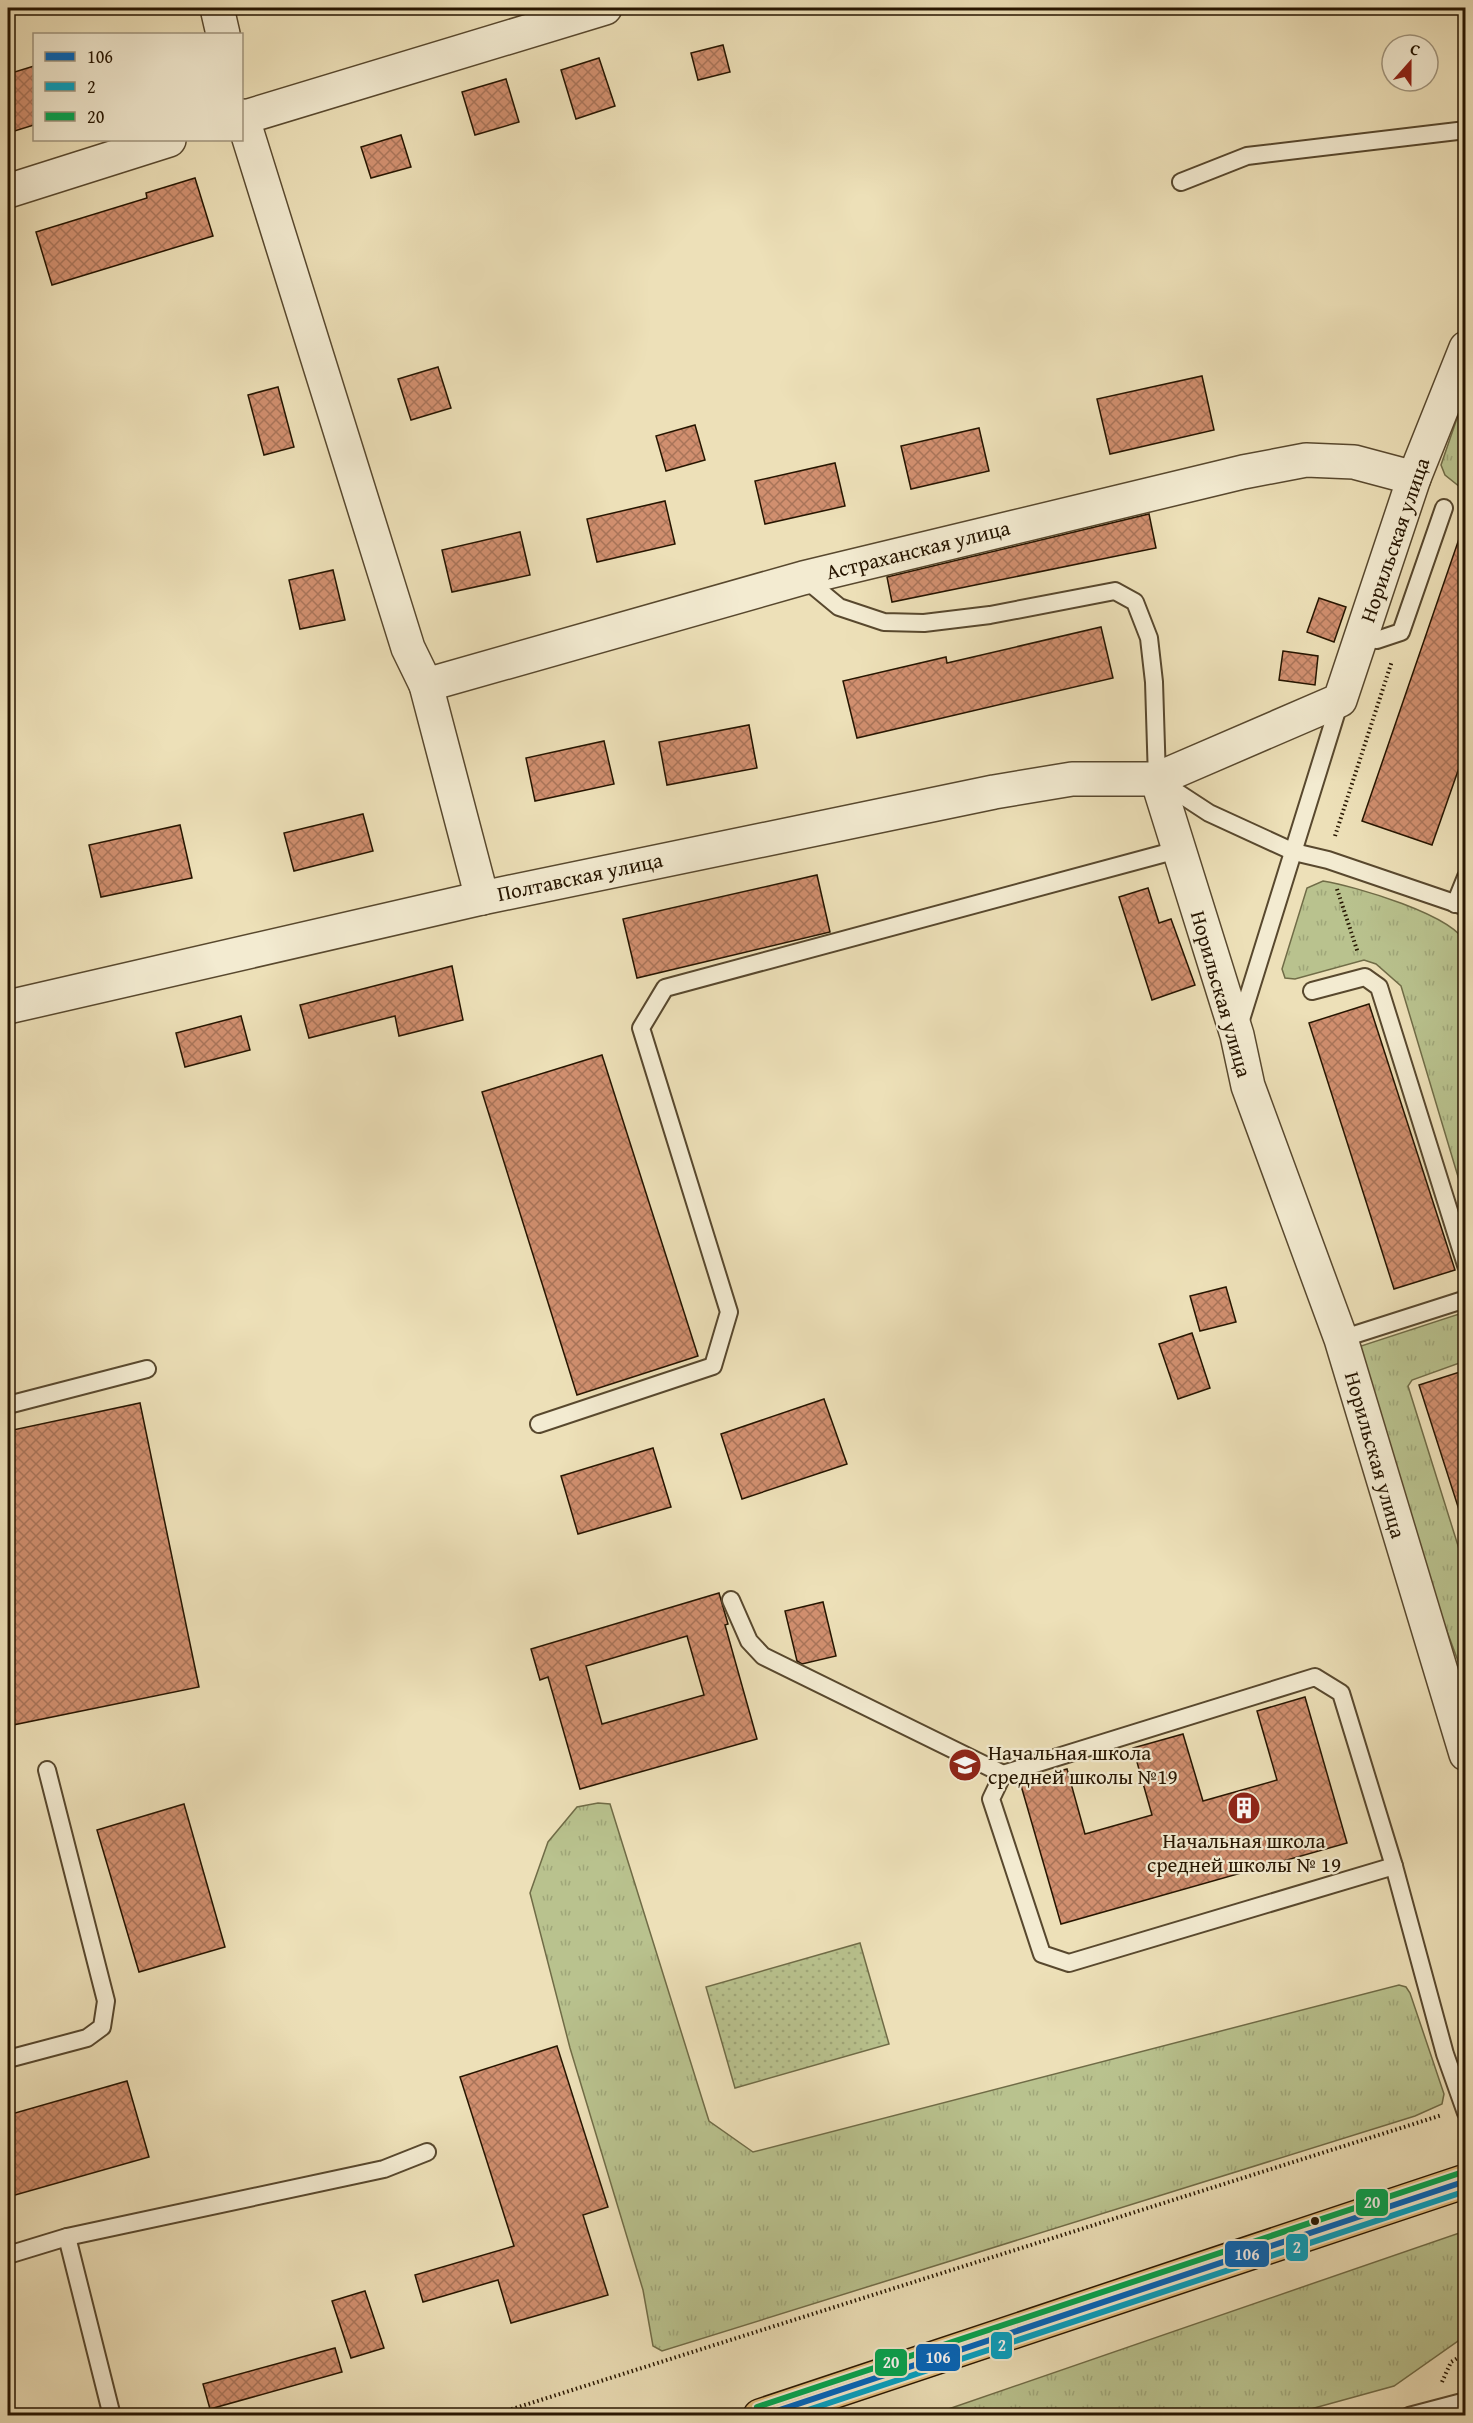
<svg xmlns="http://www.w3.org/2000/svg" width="1473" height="2423" font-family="'Gentium Book Plus',serif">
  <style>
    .grass { fill: url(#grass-tufts); stroke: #706c47; stroke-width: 1.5 }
    .park { fill: url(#park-dots); stroke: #706c47; stroke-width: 1.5 }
    .building { fill: url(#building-cross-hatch); stroke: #261500; stroke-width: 1.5; fill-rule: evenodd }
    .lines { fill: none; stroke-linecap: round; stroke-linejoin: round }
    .lane-casing { stroke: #58482e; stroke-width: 20 }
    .street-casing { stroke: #58482e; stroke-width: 36 }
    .primary-casing { stroke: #261500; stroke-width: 36 }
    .path { stroke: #261500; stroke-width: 4; stroke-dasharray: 1.5 3; stroke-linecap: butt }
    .lane { stroke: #f3ebd1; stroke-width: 16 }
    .street { stroke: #f3ebd1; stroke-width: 33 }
    .primary { stroke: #e6c07c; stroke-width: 33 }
    .bus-1-casing { stroke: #f3ebd1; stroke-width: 10 }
    .bus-2-casing { stroke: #f3ebd1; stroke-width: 10 }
    .bus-3-casing { stroke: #f3ebd1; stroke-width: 10 }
    .bus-1 { stroke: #0065bd; stroke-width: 6 }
    .bus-2 { stroke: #02a2c4; stroke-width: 6 }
    .bus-3 { stroke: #00a651; stroke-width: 6 }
    .bus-dot { fill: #261500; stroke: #f3ebd1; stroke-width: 2 }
    .labels { text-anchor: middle; stroke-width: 4.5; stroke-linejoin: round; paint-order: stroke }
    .street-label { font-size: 21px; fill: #261500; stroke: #f3ebd1 }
    .poi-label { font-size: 21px; fill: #261500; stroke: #f3ebd1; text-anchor: start }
    .line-badge { stroke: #f3ebd1; stroke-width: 2 }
    .badge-label { font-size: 16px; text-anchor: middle; font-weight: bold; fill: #fff }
  </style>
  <defs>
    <pattern id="grass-tufts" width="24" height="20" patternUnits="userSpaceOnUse" patternTransform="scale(1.5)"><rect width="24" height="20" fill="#b9c28e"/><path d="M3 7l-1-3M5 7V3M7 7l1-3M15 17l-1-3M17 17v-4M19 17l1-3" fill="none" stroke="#9fa679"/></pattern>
    <pattern id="park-dots" width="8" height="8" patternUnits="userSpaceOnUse" patternTransform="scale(1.5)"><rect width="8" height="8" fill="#b9c28e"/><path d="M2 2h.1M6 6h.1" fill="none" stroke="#9fa679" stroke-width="1.8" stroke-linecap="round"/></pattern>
    <pattern id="building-cross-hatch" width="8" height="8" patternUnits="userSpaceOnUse" patternTransform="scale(1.5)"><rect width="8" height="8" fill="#d18f6f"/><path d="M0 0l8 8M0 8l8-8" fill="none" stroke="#a97459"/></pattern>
  </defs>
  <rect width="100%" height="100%" fill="#ede0b8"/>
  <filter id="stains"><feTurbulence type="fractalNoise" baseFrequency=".00333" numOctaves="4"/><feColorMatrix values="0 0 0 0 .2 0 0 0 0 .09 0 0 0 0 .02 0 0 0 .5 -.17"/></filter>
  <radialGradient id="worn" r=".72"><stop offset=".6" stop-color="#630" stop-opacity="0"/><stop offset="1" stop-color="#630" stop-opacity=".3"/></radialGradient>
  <g class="grass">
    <polygon points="1465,395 1466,491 1465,491 1445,475 1441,465"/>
    <path d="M1323,881c31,5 132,34 143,63l-1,256 -64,-214 -25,-22 -12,-4 -69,19 -10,-1 -3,-9 25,-81z"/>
    <polygon points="1462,1313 1465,1316 1465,1361 1412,1380 1408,1386 1465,1568 1465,1680 1420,1558 1358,1354 1361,1346"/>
    <polygon points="598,1803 610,1804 709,2121 753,2152 1399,1985 1406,1987 1410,1993 1444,2094 1442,2104 1415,2116 662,2351 653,2346 643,2290 570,2048 530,1893 548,1842 577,1807"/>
    <polygon points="1465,2231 1465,2336 1394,2386 1289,2415 931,2415"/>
  </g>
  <polygon class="park" points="860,1943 889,2044 735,2088 706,1987"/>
  <g class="building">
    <polygon points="723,45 730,72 698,80 691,53"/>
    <polygon points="599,58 615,106 576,119 561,70"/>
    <polygon points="34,66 34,125 8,133 8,74"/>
    <polygon points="506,79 519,122 475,135 462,92"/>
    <polygon points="401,135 411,167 371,178 361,147"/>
    <polygon points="195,178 213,236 52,285 36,232 147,198 146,193"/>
    <polygon points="438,367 451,408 411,420 398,379"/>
    <polygon points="1202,376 1214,430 1110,454 1097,399"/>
    <polygon points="278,387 294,447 264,455 248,395"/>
    <polygon points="695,425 705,460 666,471 656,436"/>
    <polygon points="979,428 989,471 911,489 901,446"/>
    <polygon points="835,463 845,506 765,524 755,481"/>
    <polygon points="665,501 675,544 597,562 587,519"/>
    <polygon points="1149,514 1156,548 892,602 887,577"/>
    <polygon points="520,532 530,575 452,592 442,550"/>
    <polygon points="1461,533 1466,534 1466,748 1432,845 1362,821"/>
    <polygon points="333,570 345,620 300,629 289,580"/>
    <polygon points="1319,598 1346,607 1334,642 1307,632"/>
    <polygon points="1101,627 1113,678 857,738 843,681 946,657 947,663"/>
    <polygon points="1283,651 1318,656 1315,685 1279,680"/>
    <polygon points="749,725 757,768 667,785 659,742"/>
    <polygon points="604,741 614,784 535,801 526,758"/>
    <polygon points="363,814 373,851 294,871 284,833"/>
    <polygon points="180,825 192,878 101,897 89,845"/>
    <polygon points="817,875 830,932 637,978 623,919"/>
    <polygon points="1148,888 1159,923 1171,919 1195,985 1152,1000 1119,897"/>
    <polygon points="452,966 463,1020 399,1036 395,1016 309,1038 300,1005"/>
    <polygon points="1369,1004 1455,1270 1394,1289 1309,1023"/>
    <polygon points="241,1016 250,1050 185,1067 176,1033"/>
    <polygon points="602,1055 698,1356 577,1395 482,1092"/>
    <polygon points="1226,1287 1236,1322 1200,1331 1190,1296"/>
    <polygon points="1192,1333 1210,1388 1178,1399 1159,1344"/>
    <polygon points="1466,1370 1466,1512 1460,1513 1419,1385"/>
    <polygon points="824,1399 847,1464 742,1499 721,1434"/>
    <polygon points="140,1403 199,1687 8,1726 8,1431"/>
    <polygon points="653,1448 671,1507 578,1534 561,1476"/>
    <path d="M719,1593l9,31 -3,1 32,114 -177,50 -32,-112 -8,3 -9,-31zM687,1636l17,59 -102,29 -16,-58z"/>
    <polygon points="823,1602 836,1656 802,1664 797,1661 785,1611"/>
    <polygon points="1305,1697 1347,1843 1061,1924 1020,1782 1067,1769 1085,1834 1152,1815 1133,1748 1183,1734 1203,1801 1277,1780 1257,1711"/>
    <polygon points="184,1804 225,1947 139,1972 97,1830"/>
    <polygon points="557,2046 608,2207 583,2215 608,2295 511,2323 498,2280 423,2302 415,2275 514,2246 460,2077"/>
    <polygon points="127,2081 149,2157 8,2197 8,2115"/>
    <polygon points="365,2291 384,2348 351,2358 332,2301"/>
    <polygon points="335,2348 342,2372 210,2409 203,2384"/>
  </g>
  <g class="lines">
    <g class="lane-casing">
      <g id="lane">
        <polyline points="1181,182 1247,156 1466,130"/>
        <polyline points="804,578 839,607 884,622 924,623 990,615 1115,591 1135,602 1149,638 1154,682 1157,779 1209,813 1294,852 1328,860 1466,907"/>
        <polyline points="1362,636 1377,640 1401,632 1444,508"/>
        <polyline points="1455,904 1466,877"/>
        <polyline points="1312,991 1365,977 1379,987 1466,1265"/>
        <polyline points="1239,1026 1340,701"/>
        <polyline points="1341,1339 1466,1299"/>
        <polyline points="8,1405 147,1369"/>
        <polyline points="539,1424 713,1366 729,1312 641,1028 665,988 1177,850"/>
        <polyline points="731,1600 749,1641 763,1656 1003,1774 1315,1677 1341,1693 1394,1866 1445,2054 1466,2113"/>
        <polyline points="1003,1774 991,1799 1042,1954 1069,1963 1394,1866"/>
        <polyline points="8,2059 87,2038 102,2027 106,2001 47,1770"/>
        <polyline points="67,2237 384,2169 427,2152"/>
        <polyline points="8,2255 67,2237 112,2416"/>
        <polyline points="1409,2416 1466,2401"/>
      </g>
    </g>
    <g class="street-casing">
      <g id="street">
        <polyline points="217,8 223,34"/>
        <polyline points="242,116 408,648 426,685 482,898"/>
        <polyline points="242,118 605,8"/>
        <polyline points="8,191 169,140"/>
        <polyline points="1466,348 1414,478 1340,700 1157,779 1237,1035 1248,1086 1341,1339 1466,1754"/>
        <polyline points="426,685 803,578 1243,472 1306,460 1354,462 1414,478"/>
        <polyline points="8,1007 482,898 994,792 1072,779 1157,779"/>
      </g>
    </g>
    <g class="primary-casing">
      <polyline id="primary" points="760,2416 1466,2181"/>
    </g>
    <g class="path">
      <polyline points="1335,836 1392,661"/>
      <polyline points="1337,889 1358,953"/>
      <polyline points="1442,2382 1451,2362 1466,2353"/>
      <polyline points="490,2416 1442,2115"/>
    </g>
    <use href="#lane" class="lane"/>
    <use href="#street" class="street"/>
    <use href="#primary" class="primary"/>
    <g class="bus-1-casing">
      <polyline id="bus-1" points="762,2416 1466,2181"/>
    </g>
    <g class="bus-2-casing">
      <polyline id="bus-2" points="790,2416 1466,2191"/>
    </g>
    <g class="bus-3-casing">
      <polyline id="bus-3" points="757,2407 1463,2172"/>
    </g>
    <use href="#bus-1" class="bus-1"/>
    <use href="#bus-2" class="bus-2"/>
    <use href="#bus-3" class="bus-3"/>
  </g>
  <defs>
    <g id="school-disc" transform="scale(1.725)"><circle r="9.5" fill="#8f2418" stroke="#f3ebd1"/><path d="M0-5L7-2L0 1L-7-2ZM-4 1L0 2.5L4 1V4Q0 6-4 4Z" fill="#fff"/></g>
    <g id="building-disc" transform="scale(1.725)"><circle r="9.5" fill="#8f2418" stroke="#f3ebd1"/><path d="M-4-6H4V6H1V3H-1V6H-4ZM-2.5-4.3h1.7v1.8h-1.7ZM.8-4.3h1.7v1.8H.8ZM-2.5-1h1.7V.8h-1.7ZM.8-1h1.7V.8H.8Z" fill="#fff"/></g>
  </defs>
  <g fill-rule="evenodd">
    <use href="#school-disc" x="965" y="1765"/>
    <use href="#building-disc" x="1244" y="1808"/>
  </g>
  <circle class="bus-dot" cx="1315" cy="2221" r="5"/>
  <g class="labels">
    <g class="street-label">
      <text transform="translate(1395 540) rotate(-71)" y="7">Норильская улица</text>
      <text transform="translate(918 550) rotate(-14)" y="7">Астраханская улица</text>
      <text transform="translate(580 877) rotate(-12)" y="7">Полтавская улица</text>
      <text transform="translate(1221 994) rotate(74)" y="7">Норильская улица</text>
      <text transform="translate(1375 1455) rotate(74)" y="7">Норильская улица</text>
    </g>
    <g class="poi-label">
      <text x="988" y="1760">Начальная школа<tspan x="988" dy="24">средней школы №19</tspan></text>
      <text x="1244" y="1848" text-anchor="middle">Начальная школа<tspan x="1244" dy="24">средней школы № 19</tspan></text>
    </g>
  </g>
  <g class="line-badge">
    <rect x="1355" y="2188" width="34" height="29" rx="6" fill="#00a651"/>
    <rect x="1285" y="2233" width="24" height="29" rx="6" fill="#02a2c4"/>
    <rect x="1224" y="2240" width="46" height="28" rx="6" fill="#0065bd"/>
    <rect x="990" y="2331" width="23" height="29" rx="6" fill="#02a2c4"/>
    <rect x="915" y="2343" width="46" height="29" rx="6" fill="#0065bd"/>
    <rect x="874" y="2348" width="34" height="29" rx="6" fill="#00a651"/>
  </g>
  <g class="badge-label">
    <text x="1372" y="2208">20</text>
    <text x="1297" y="2253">2</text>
    <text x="1247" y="2260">106</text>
    <text x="1002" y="2351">2</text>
    <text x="938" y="2363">106</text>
    <text x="891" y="2368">20</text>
  </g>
  <rect width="1473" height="2423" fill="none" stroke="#ede0b8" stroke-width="30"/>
  <rect x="9" y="9" width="1455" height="2405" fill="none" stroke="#261500" stroke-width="3"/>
  <rect x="15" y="15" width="1443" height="2393" fill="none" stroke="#261500" stroke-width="1.5"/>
  <rect x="33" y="33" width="210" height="108" fill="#f3ebd1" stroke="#a1957d" stroke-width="1.5"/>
  <rect x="45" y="52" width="30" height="9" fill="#0065bd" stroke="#a1957d" stroke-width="1.5"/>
  <text x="87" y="63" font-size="18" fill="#261500">106</text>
  <rect x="45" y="82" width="30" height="9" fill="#02a2c4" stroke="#a1957d" stroke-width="1.5"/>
  <text x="87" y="93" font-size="18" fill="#261500">2</text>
  <rect x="45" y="112" width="30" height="9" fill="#00a651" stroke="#a1957d" stroke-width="1.5"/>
  <text x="87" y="123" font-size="18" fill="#261500">20</text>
  <g transform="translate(1410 63) rotate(21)"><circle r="28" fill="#f3ebd1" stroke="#a1957d" stroke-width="1.5"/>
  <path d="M0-4.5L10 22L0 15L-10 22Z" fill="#8f2418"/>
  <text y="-9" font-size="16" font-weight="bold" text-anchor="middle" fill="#261500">С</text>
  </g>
  <rect width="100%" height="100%" filter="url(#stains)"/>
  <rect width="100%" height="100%" fill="url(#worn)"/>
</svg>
